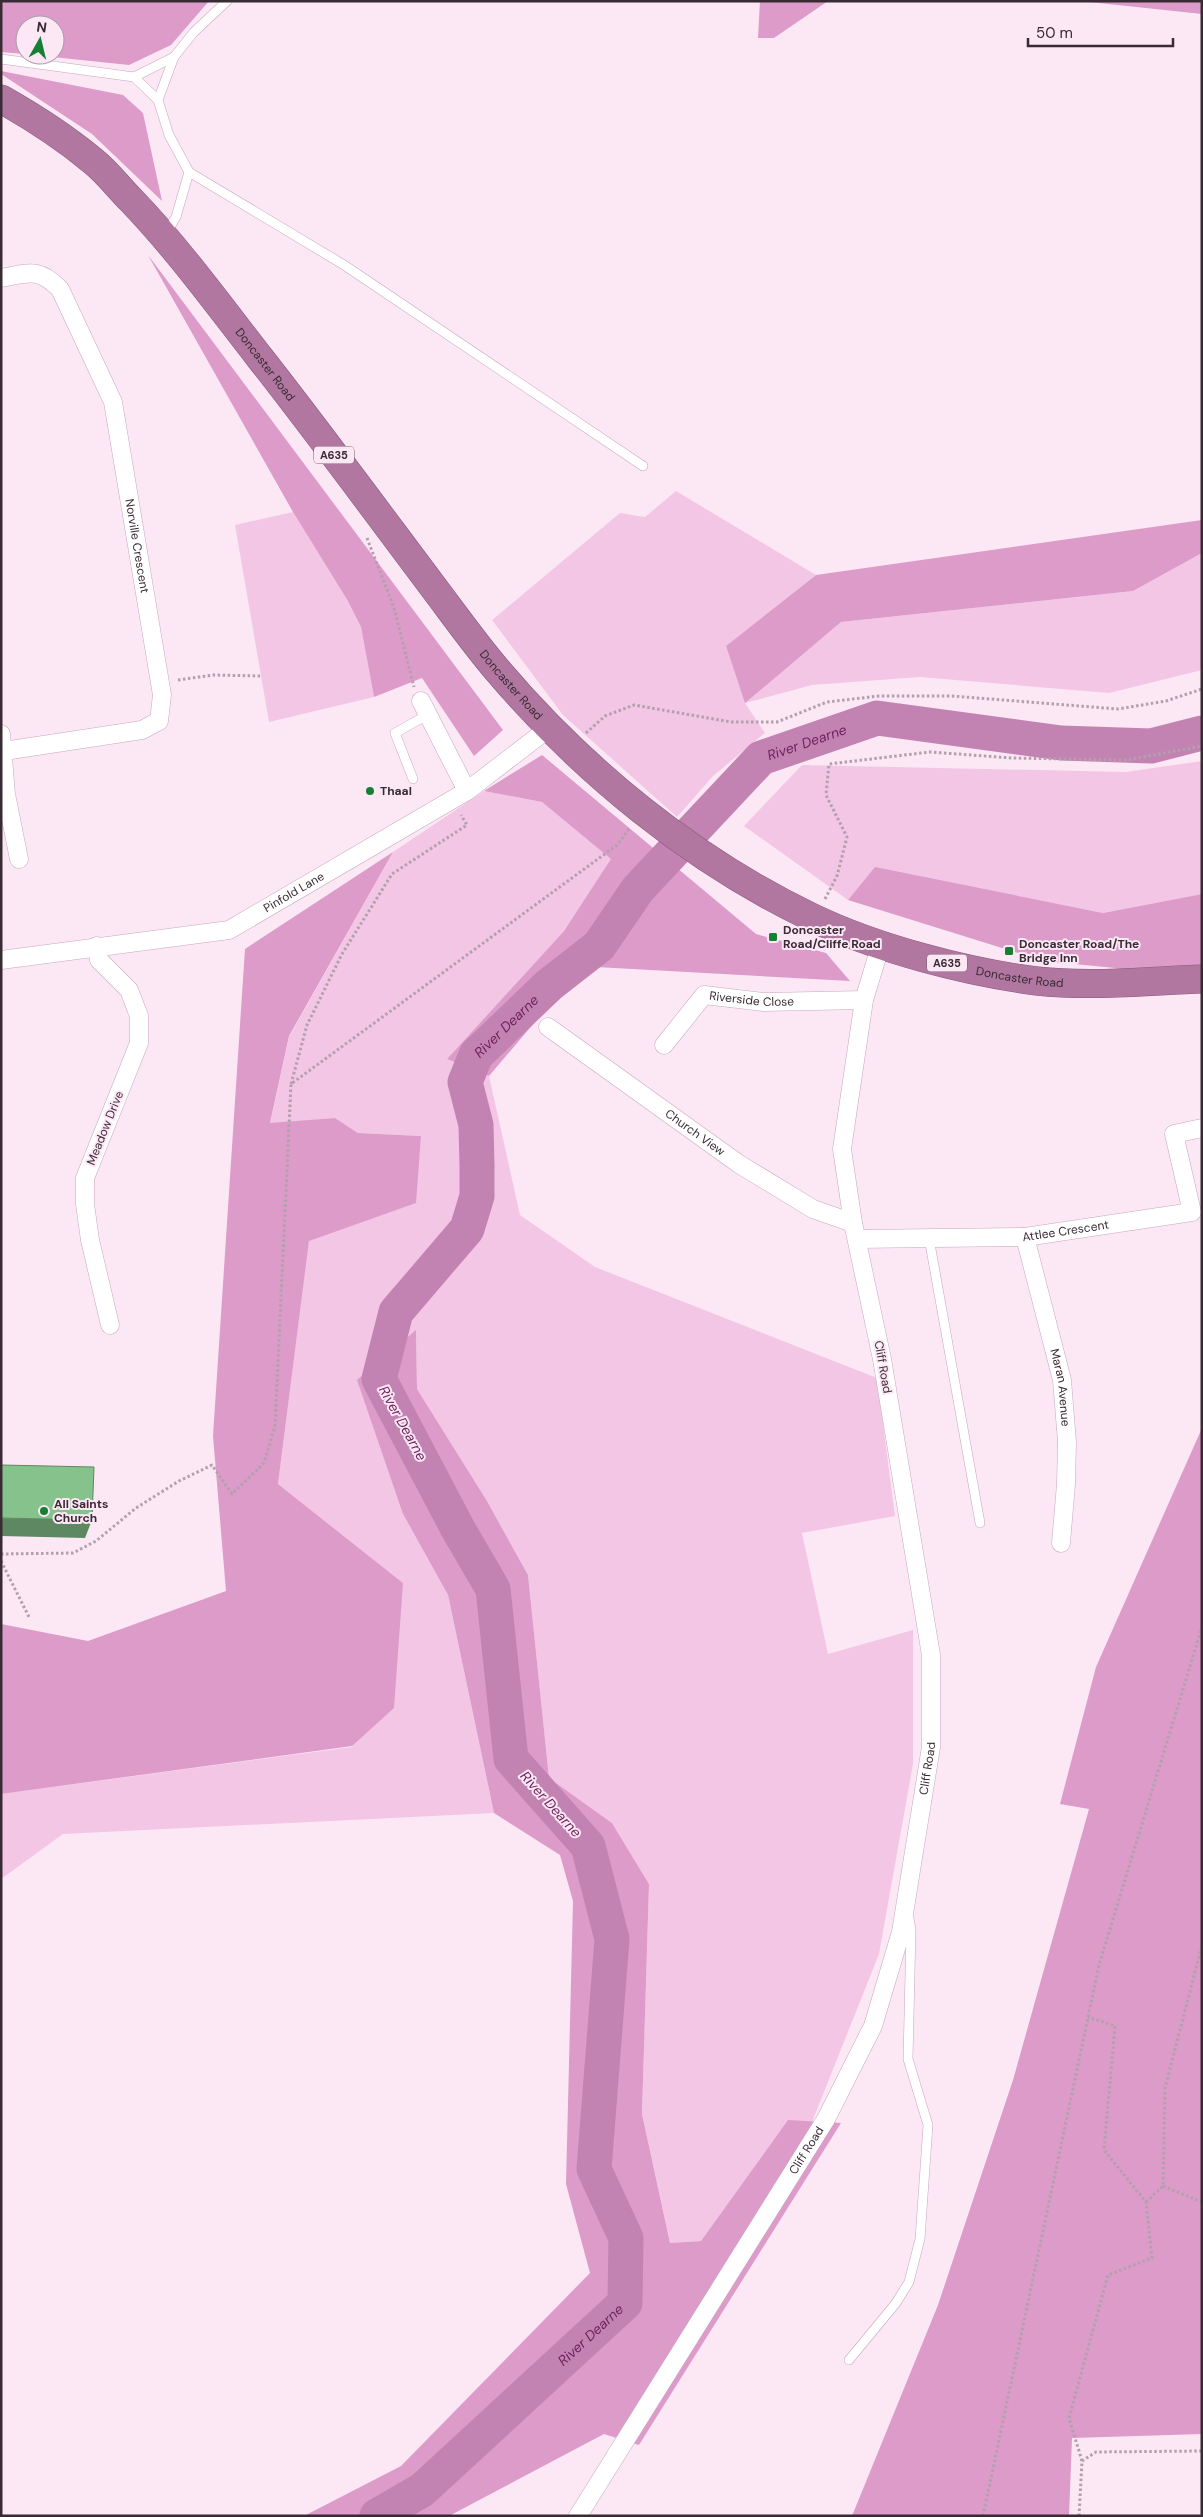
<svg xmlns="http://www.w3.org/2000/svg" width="1203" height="2517" font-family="'DM Sans',sans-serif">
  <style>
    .green { fill: #f3c6e5 }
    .forest { fill: #dd9bca }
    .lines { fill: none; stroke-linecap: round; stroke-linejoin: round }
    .river { stroke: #c383b2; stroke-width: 35 }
    .lane-casing { stroke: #c7a7be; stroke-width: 10 }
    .street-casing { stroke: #c7a7be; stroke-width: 19 }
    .highway-casing { stroke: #875c7b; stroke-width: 29 }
    .path { stroke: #b2a0ac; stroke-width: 3; stroke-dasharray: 2.5 2.5; stroke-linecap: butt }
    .lane { stroke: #fff; stroke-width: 9 }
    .street { stroke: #fff; stroke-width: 18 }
    .highway { stroke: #b177a1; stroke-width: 28 }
    .shaded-wall { fill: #5e8862 }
    .building { fill: #86c38c; stroke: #5e8862 }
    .poi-dot { fill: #177f33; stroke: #fce7f5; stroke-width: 2 }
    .labels { text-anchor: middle; stroke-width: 4; stroke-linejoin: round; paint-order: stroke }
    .shield { fill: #fce7f5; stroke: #73636e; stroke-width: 1 }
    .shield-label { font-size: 11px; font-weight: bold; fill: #382b34 }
    .street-label { font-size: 12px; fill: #382b34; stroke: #fce7f5 }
    .poi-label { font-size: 12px; font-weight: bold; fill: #382b34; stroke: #fce7f5; text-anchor: start }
    .water-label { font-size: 14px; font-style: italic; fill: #6e225e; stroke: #fce7f5 }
  </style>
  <rect width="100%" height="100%" fill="#fce7f5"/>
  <g class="green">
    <polygon points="676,491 816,575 726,646 745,702 841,622 1133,591 1202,553 1202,670 1109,693 920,677 812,685 745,703 765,733 713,776 677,817 563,715 492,620 620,513 645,517"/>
    <polygon points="293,512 348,600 361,627 374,697 269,722 235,525"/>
    <polygon points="1202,761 1202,894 1103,913 875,868 848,900 744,826 802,765 1126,772"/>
    <polygon points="484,791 542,802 612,859 564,931 447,1059 489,1076 520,1215 595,1267 877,1378 895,1516 802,1533 828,1654 913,1630 913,1764 879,1954 812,2122 788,2121 701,2241 670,2243 642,2114 649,1884 612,1823 549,1778 528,1575 487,1501 417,1389 416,1330 403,1514 448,1595 494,1813 63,1834 1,1879 1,1794 352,1747 403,1583 278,1484 309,1240 415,1203 421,1136 358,1133 335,1118 270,1124 289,1037 393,852"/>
  </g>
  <g class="forest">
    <polygon points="1,1 209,1 171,45 129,65 33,55 55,55 55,25 25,25 25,54 1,52"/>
    <polygon points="760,1 828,1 774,38 758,38"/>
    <polygon points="1080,1 1202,1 1202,14"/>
    <polygon points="1,71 123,95 143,113 162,201 92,134 1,74"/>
    <polygon points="148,255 503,730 474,756 422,678 374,697 361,627 348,601 293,512"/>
    <polygon points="1202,520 1202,553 1133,591 841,622 745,703 726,646 816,575"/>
    <polygon points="542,755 756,934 826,953 850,981 596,967 546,1009 489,1076 447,1059 564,931 611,859 542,802 484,791"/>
    <polygon points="393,852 289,1036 270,1123 335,1118 358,1133 421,1136 416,1203 309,1241 278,1484 403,1583 394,1708 352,1746 1,1794 1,1624 88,1641 226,1591 213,1436 245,949"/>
    <polygon points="875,867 1103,913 1202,894 1202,966 1135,970 1044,961 848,900"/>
    <polygon points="416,1330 417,1389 487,1501 528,1575 549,1778 612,1823 649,1884 642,2114 670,2243 701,2241 788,2120 841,2123 639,2445 604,2434 449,2516 304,2516 401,2466 590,2273 566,2184 573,1901 560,1855 494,1813 448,1595 403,1514 357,1380"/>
    <polygon points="1202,1428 1202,2434 1072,2438 1069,2516 852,2516 938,2305 1013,2080 1089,1809 1060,1804 1096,1667"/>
  </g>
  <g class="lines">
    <path class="river" id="s1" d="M377,2516l45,-26 203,-187 1,-65 -32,-69 18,-230 -24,-93 -77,-87 -18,-170 -35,-60 -79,-150 17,-67 71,-83 10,-33v-30l-1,-41 -11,-43 11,-27 73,-70 50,-39 39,-57 123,-131 116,-40 184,25 90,3 51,-13"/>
    <g class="lane-casing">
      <g id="lane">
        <polyline points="1,59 134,77 158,100 169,135 189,172 176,217 166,234"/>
        <polyline points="134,77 174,57"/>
        <polyline points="158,100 174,57 194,32 227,1"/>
        <polyline points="189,172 344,265 643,466"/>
        <polyline points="413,779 395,733 429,714"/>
        <polyline points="929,1238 980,1523"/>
        <polyline points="849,2360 896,2303 909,2282 920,2239 928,2125 908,2059 911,1930 909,1918"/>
      </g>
    </g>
    <g class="street-casing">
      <g id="street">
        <path id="s2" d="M1,278c28,-5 37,-11 59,11l53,113 49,293 -3,26 -17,9 -138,21"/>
        <polyline points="421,701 467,791"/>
        <polyline points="1,734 6,794 19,859"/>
        <polyline points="97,946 99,960 129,990 139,1016 139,1043 85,1178 85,1204 90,1240 110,1325"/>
        <path id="s3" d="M1,960l228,-30 238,-139 82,-63"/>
        <path id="s4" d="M548,1027l191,137 74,45 40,14"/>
        <path id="s5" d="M664,1045l40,-50 60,7 100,-2"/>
        <path id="s6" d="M1025,1237l37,143 5,62 -1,42 -5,59"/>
        <path id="s7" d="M857,1239l168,-2 167,-25 -18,-78 28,-6"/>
        <path id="s8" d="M578,2516l248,-397 47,-93 28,-94 30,-185v-92l-49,-296 -29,-136 -11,-74 22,-149 17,-56"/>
      </g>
    </g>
    <g class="highway-casing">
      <g id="highway">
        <path id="s9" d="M1,99c32,18 63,38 92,62 14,11 25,26 38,39 47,49 87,104 129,158 58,74 114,150 171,226 22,29 43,59 67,87 85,100 194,189 313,246 64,31 155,55 226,64 54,6 110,0 165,-2"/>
      </g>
    </g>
    <g class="path">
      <polyline points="367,538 394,608 414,687"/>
      <polyline points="178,680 213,675 261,676"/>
      <polyline points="586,733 605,716 634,705 731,722 777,722 827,702 879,696 952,696 1118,709 1166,701 1202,689"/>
      <polyline points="825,899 837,876 847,837 826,795 829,764 930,752 1012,758 1127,760 1202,746"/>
      <polyline points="291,1084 307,1025 342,954 392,874 467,825 461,815"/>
      <polyline points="1,1554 73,1553 96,1541 136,1508 179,1481 212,1465 232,1494 264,1463 275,1426 291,1084 617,845 629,829"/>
      <polyline points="1,1561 29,1617"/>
      <polyline points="1163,2186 1202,2202"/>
      <polyline points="1146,2202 1163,2186 1165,2088 1202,1945"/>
      <polyline points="1082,2461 1069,2418 1108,2275 1152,2258 1146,2202 1104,2150 1115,2026 1088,2017"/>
      <polyline points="983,2516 1099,1965 1202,1627"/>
      <polyline points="1079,2516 1082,2461 1096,2452 1202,2451"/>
    </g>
    <use href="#lane" class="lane"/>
    <use href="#street" class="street"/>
    <use href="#highway" class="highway"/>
  </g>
  <polygon class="shaded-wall" points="1,1518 92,1520 85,1538 1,1536"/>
  <polygon class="building" points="1,1465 94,1467 92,1520 1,1518"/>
  <g class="poi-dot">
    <circle cx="370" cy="791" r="5"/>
    <rect x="768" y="932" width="10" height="10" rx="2.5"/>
    <rect x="1004" y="946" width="10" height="10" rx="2.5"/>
    <circle cx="44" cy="1511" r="5"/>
  </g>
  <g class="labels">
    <g class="shield">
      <rect x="314" y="446.5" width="40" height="17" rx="4"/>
      <rect x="927" y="954.5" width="40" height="17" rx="4"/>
    </g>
    <g class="shield-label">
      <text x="334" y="459">A635</text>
      <text x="947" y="967">A635</text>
    </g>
    <g class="street-label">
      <text dy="4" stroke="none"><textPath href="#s9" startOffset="378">Doncaster Road</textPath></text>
      <text dy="4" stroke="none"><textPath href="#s2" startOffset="335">Norville Crescent</textPath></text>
      <text dy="4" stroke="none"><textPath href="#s9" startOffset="782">Doncaster Road</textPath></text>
      <text dy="4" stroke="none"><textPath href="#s3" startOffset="305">Pinfold Lane</textPath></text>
      <text dy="4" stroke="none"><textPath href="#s9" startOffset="1382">Doncaster Road</textPath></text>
      <text dy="4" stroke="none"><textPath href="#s5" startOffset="112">Riverside Close</textPath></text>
      <text transform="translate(105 1128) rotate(-68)" y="4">Meadow Drive</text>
      <text dy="4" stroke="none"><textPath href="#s4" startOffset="181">Church View</textPath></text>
      <text dy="4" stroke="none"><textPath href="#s7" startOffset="209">Attlee Crescent</textPath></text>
      <text transform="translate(883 1367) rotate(80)" y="4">Cliff Road</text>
      <text dy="4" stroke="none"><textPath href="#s6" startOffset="155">Maran Avenue</textPath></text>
      <text dy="4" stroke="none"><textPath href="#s8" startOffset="836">Cliff Road</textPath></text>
      <text dy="4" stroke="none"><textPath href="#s8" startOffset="431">Cliff Road</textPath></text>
    </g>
    <g class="poi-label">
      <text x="380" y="795">Thaal</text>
      <text x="783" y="934">Doncaster<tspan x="783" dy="14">Road/Cliffe Road</tspan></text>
      <text x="1019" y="948">Doncaster Road/The<tspan x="1019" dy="14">Bridge Inn</tspan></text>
      <text x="54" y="1508">All Saints<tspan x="54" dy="14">Church</tspan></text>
    </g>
    <g class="water-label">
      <text dy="5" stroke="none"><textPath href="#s1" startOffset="2141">River Dearne</textPath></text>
      <text dy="5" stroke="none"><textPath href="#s1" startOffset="1721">River Dearne</textPath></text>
      <text transform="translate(403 1423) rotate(61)" y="5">River Dearne</text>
      <text transform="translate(551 1804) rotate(48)" y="5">River Dearne</text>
      <text dy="5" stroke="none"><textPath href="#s1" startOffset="281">River Dearne</textPath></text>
    </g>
  </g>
  <rect width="1203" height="2517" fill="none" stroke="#382b34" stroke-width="5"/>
  <g transform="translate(40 40) rotate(8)"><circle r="24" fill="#fce7f5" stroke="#ae9ca8"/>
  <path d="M0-4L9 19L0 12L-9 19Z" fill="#177f33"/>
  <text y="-8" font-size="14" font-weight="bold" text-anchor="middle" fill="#382b34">N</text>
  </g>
  <path d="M1028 38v8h145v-8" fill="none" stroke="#382b34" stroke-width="2.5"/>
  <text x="1036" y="38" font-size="15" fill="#382b34" stroke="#fce7f5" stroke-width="4" paint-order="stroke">50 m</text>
</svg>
